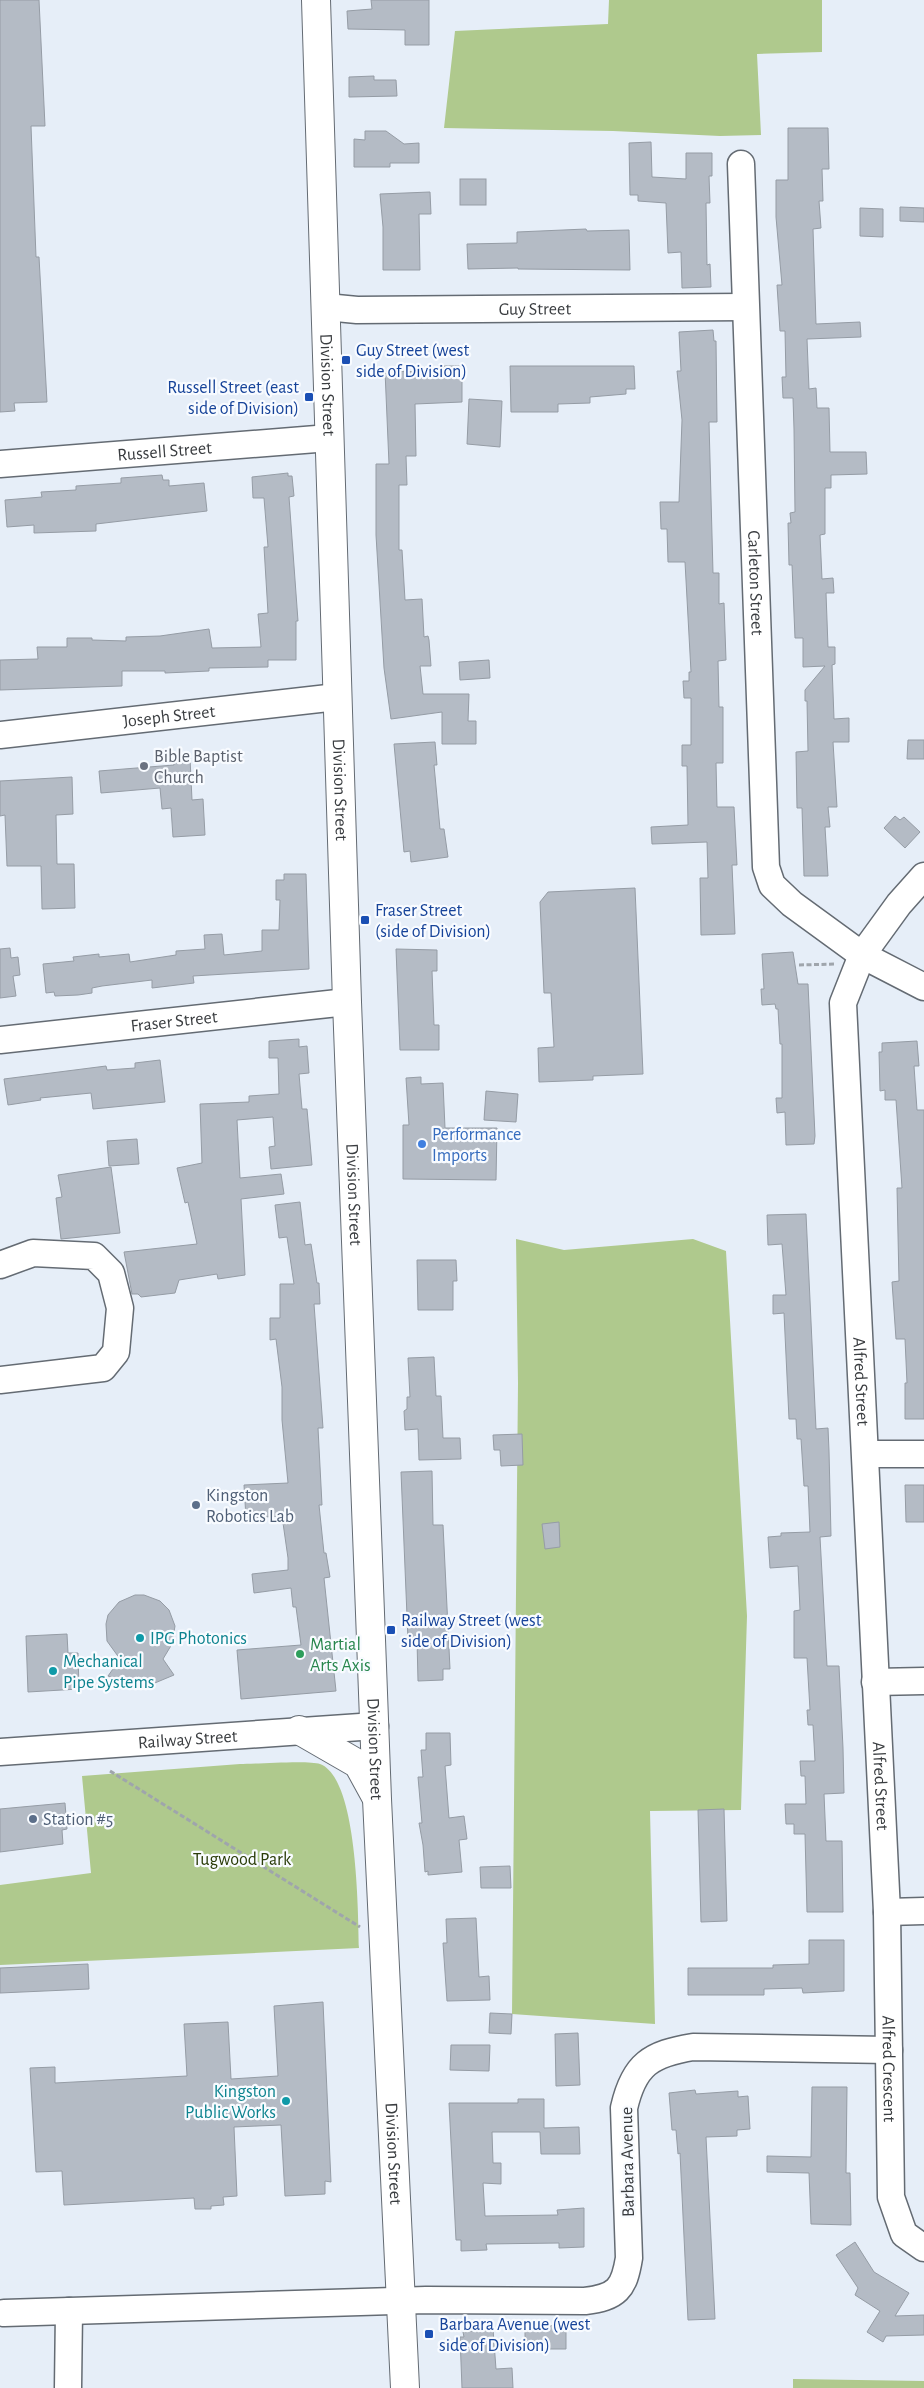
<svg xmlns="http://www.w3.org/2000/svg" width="924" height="2388" font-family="'Alegreya Sans',sans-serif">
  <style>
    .green { fill: #afc98d }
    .building { fill: #b4bbc5; stroke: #959ca5 }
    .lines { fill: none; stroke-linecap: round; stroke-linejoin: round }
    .minor-casing { stroke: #646b73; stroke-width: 29 }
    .major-casing { stroke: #646b73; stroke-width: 30 }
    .path { stroke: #9fa5ac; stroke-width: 3; stroke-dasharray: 5 2.5; stroke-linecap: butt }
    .minor { stroke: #fff; stroke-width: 26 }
    .major { stroke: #fff; stroke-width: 28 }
    .transit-dot { fill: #1a4fb4; stroke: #f8fbff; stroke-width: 2 }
    .worship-dot { fill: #6b7280; stroke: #f8fbff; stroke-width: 2 }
    .shop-dot { fill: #3f7fe0; stroke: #f8fbff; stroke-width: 2 }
    .service-dot { fill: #5c6f8a; stroke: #f8fbff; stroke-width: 2 }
    .culture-dot { fill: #0f9aa8; stroke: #f8fbff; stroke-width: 2 }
    .leisure-dot { fill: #2e9e5b; stroke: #f8fbff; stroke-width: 2 }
    .labels { text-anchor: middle; stroke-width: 4.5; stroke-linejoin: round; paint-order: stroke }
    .street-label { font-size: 18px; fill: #3a3d40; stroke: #f8fbff }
    .transit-label { font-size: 18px; fill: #164399; stroke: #f8fbff; text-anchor: start }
    .worship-label { font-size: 18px; fill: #5b616d; stroke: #f8fbff; text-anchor: start }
    .shop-label { font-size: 18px; fill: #366cbe; stroke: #f8fbff; text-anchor: start }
    .service-label { font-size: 18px; fill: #4e5e75; stroke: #f8fbff; text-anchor: start }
    .culture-label { font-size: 18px; fill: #0d838f; stroke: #f8fbff; text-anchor: start }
    .leisure-label { font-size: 18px; fill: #27864d; stroke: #f8fbff; text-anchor: start }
    .park-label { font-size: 18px; fill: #2a3c08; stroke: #f8fbff }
  </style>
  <rect width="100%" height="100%" fill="#e6eef8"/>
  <g class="green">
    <polygon points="609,0 822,0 822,52 757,54 761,135 720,136 613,131 444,128 455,31 608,24"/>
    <polygon points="516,1239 564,1250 693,1239 726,1251 747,1616 741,1810 650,1811 655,2024 512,2014 518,1383"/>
    <path d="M240,1764c15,0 69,-4 80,0 38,14 38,147 39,184l-359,17v-80l91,-12 -9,-97z"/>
    <polygon points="793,2379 924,2381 924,2388 793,2388"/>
  </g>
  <g class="building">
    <polygon points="0,0 39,0 45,126 31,126 36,257 39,257 47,402 14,403 15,411 0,412"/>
    <polygon points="371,0 429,0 429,45 405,45 405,30 348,29 347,11 372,9"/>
    <polygon points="374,76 374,80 396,80 397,96 349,97 349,77"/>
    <polygon points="788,128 828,128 829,169 822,169 823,201 819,201 821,228 813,229 816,324 860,322 861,337 807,339 809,389 816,388 817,408 829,408 830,452 866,452 867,474 831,475 831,488 825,488 825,534 820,535 822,579 833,578 834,593 826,593 828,647 835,647 835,664 832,665 834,719 849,718 849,742 833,742 837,807 828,807 830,827 825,827 828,876 804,876 802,808 797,808 796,752 808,751 807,701 805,701 805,690 825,666 803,667 803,638 795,638 792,565 789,565 788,523 791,523 790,513 795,512 794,429 793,398 783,398 782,377 786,377 785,331 780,331 777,285 782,285 776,217 776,180 788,180"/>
    <polygon points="365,131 386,131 404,144 419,143 419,163 390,163 390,167 354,167 354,139 365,140"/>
    <polygon points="651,142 652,177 686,179 686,153 712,153 712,176 709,176 710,203 706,203 707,265 710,264 711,287 682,288 681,252 668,253 666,203 638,201 638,195 630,195 629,143"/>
    <rect x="460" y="179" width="26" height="26"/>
    <polygon points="430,192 431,214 419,214 420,270 383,270 383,227 380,194"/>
    <polygon points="900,207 924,208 924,222 900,221"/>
    <polygon points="860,208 883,209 883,237 860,236"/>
    <polygon points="586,229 587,231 629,230 630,270 518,269 518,268 468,269 467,244 517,243 517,232"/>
    <polygon points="713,330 714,341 716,341 717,422 709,422 713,573 719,573 719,604 724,603 726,660 718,661 719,707 723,707 723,763 716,763 717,807 734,807 737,865 732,865 735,934 701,935 700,878 708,878 707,842 652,844 651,827 688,825 687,766 682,766 682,745 691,745 691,698 684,698 683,681 689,681 689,672 691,672 685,562 668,562 667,529 661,529 660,502 679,502 682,420 677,371 681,371 679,332"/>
    <polygon points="438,366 462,366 462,402 415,404 416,456 406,456 407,485 399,485 399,550 402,550 405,600 422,599 424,637 428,636 429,640 431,666 420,666 423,694 469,694 468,721 476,721 476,744 442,744 442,712 391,719 384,668 376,535 376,464 389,464 385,371 439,372"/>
    <polygon points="510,366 634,366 635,389 626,389 626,394 590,397 590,403 558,404 558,412 511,412"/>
    <polygon points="469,399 502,401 500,447 467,444"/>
    <polygon points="288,473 288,476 292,476 294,496 289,497 298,621 296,621 296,660 268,660 268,667 209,668 209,671 165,673 165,671 122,671 122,686 0,690 0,660 38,659 37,647 67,647 67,638 92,638 92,640 126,641 126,637 160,636 209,629 212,648 261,647 258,614 268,613 264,547 268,547 264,498 253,498 252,477"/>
    <polygon points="162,475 163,480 169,480 169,486 204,483 207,511 96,524 96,531 34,533 34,525 7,527 5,500 42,497 41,492 76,490 76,486 121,483 121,478"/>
    <polygon points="489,660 490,678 460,680 459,662"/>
    <polygon points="908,740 924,740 924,759 907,759"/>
    <polygon points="435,742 437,765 434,765 440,829 444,829 448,857 411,862 410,851 404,852 394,744"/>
    <polygon points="190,758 192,800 203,799 205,835 173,837 171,808 162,809 160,788 101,793 99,771 174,765 173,759"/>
    <polygon points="72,777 73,814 56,815 57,864 74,864 75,908 42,909 41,866 7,866 5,815 0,816 0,781"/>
    <polygon points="895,816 900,820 904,817 920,832 905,848 884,828"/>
    <polygon points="284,874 306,874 309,969 193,976 194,983 152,988 152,980 102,986 92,988 92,993 78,995 55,996 54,992 46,993 43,964 74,961 73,957 99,954 99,957 129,954 130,962 176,955 176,951 205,949 204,935 222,934 224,955 262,951 262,930 279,930 280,900 276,900 276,880 284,880"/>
    <polygon points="635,888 643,1074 593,1076 593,1080 539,1082 538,1048 554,1047 551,993 544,993 540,902 548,892"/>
    <polygon points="10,948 11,958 18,957 20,975 13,976 16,996 0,998 0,949"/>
    <polygon points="396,949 437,950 437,971 432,971 434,1025 439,1025 439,1050 400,1050"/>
    <polygon points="793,952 798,984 808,984 815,1136 814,1144 786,1145 785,1112 777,1113 776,1098 782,1098 782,1044 780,1044 778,1009 776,1009 775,1004 762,1005 761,989 764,989 762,954"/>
    <polygon points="299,1039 299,1047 307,1046 309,1073 299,1074 302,1109 307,1109 312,1165 271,1169 269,1147 275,1146 273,1117 237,1120 240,1178 281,1174 284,1194 241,1199 245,1275 218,1279 217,1274 179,1280 175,1293 141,1297 138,1294 132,1294 124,1252 197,1244 188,1202 185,1203 177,1168 202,1163 200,1104 249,1102 249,1096 279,1094 278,1058 269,1058 269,1041"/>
    <polygon points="917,1041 919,1066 914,1066 917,1110 924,1110 924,1419 905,1419 905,1383 907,1383 905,1339 896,1339 892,1282 899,1281 897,1188 902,1188 896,1100 885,1100 885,1090 880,1091 879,1052 882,1052 882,1043"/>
    <polygon points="160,1060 165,1102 93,1109 91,1093 40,1098 41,1100 8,1105 4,1079 106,1066 107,1070 135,1068 135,1063"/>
    <polygon points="421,1077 421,1084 443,1083 445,1128 497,1128 496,1180 403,1179 403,1125 409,1125 406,1078"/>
    <polygon points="486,1091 518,1094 516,1122 484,1120"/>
    <polygon points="137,1139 139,1164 109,1166 107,1141"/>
    <polygon points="111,1167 120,1233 61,1239 56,1198 62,1197 58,1175"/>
    <polygon points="300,1202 305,1245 311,1244 317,1283 319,1283 320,1304 314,1304 323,1428 318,1428 322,1505 319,1505 324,1553 326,1553 330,1577 324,1578 336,1691 241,1699 237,1650 301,1645 296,1607 293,1607 291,1588 254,1593 252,1574 288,1570 288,1558 282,1516 246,1518 244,1485 288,1483 282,1420 282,1387 276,1339 270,1340 270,1318 280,1318 280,1284 294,1284 287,1237 279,1238 275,1205"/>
    <polygon points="806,1214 816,1429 828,1428 829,1451 831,1536 820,1537 827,1666 839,1666 843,1748 844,1793 824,1794 826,1841 842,1841 843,1912 807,1912 805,1834 794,1834 794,1824 786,1824 785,1804 806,1804 805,1776 801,1776 800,1761 815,1761 813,1725 808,1725 807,1710 810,1710 807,1658 794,1658 794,1611 800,1610 798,1566 770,1568 768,1537 781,1536 781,1533 810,1532 808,1486 804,1486 801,1439 797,1439 796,1419 789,1419 784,1313 773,1314 773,1295 786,1295 782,1244 768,1245 767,1215"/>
    <polygon points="417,1260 456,1260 457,1281 453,1281 453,1310 418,1310"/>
    <polygon points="434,1357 436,1396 441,1396 443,1438 460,1438 461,1459 419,1460 418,1429 405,1430 404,1411 407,1409 407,1397 410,1397 408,1358"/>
    <polygon points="522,1434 523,1465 501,1466 500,1450 494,1450 493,1435"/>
    <polygon points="432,1471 433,1525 443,1525 450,1669 443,1669 443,1680 418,1681 417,1640 408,1640 401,1472"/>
    <polygon points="905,1485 924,1485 924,1522 906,1522"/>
    <polygon points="559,1522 560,1547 545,1549 542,1524"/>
    <polygon points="135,1595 144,1595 160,1601 169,1610 175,1626 172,1644 163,1659 174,1675 150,1685 128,1684 108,1676 120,1659 107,1641 106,1624 108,1615 119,1602"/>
    <polygon points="67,1634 68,1653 78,1653 79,1689 28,1692 26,1636"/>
    <polygon points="426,1733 450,1733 451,1765 445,1766 449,1818 464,1816 467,1839 459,1840 462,1872 428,1875 428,1871 425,1872 423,1845 419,1823 422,1823 418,1777 423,1777 421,1750 426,1750"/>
    <polygon points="65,1803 67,1829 62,1830 63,1844 0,1852 0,1809"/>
    <polygon points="724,1809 727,1921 701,1922 698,1810"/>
    <polygon points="510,1866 511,1888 481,1888 480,1867"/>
    <polygon points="476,1918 479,1977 489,1976 490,2000 447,2001 443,1943 447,1943 446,1919"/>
    <polygon points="809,1940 844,1940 844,1991 803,1993 802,1988 764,1989 764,1995 688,1995 688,1968 773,1968 773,1965 809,1964"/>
    <polygon points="88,1964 89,1989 0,1993 0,1968"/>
    <polygon points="323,2002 331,2182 325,2181 325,2194 285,2196 281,2125 234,2127 237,2196 223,2197 224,2205 211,2206 211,2209 195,2209 194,2198 64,2205 62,2171 36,2172 30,2068 55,2067 55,2083 187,2076 184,2024 228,2022 231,2079 278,2076 274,2006"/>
    <polygon points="490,2013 512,2014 511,2034 489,2033"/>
    <polygon points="578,2033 580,2085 556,2086 555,2034"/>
    <polygon points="451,2045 490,2045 489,2071 450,2070"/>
    <polygon points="812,2087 847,2087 846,2173 850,2173 851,2225 811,2224 809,2173 767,2172 767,2156 811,2157"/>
    <polygon points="695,2090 696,2094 738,2091 738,2097 748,2096 750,2129 737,2130 737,2136 706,2137 715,2319 688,2320 680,2153 678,2154 676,2130 672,2130 669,2093"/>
    <polygon points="518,2099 544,2099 544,2128 579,2127 580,2154 541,2154 540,2132 492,2132 493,2163 501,2163 501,2184 483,2183 485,2216 558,2215 557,2210 584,2208 584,2247 559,2248 559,2243 486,2244 487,2250 461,2251 461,2240 456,2240 449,2103 518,2103"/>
    <polygon points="855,2242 874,2272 909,2293 895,2316 924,2315 924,2335 886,2336 883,2342 867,2332 880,2311 855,2295 858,2288 836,2255"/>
    <polygon points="525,2325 566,2326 566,2349 525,2349"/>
    <polygon points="493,2329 496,2369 512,2368 513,2388 462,2388 460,2337 464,2337 463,2332"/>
  </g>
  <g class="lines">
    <g class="minor-casing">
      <g id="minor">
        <path id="s1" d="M741,164l25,703 6,18 20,19 70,51 62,32"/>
        <path id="s2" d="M326,307l31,3 387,-3"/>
        <path id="s3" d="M0,464l329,-26"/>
        <path id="s4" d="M0,735l337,-38"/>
        <path id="s5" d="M924,876l-25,28 -37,51 -19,48 44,909 4,285 13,37 20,14"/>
        <path id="s6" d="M0,1040l347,-38"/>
        <polyline points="0,1265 33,1253 94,1256 111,1273 120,1308 116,1352 103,1368 0,1380"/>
        <polyline points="866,1454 924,1454"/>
        <polyline points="875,1682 924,1681"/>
        <path id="s7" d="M0,1752l375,-26"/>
        <polyline points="887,1912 924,1911"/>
        <path d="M4,2313l422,-13 159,1c32,-4 39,-12 44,-43l-5,-150c10,-44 27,-54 69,-61l196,3"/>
        <polyline points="68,2388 69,2311"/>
      </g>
    </g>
    <g class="major-casing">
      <g id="major">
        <path id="s8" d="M316,0l31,1002 30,797 28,589"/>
        <polyline points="299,1730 358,1764 375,1795"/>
      </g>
    </g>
    <g class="path">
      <polyline points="799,965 836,964"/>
      <polyline points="110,1771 360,1927"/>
    </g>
    <use href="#minor" class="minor"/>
    <use href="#major" class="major"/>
  </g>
  <g class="transit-dot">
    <rect x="341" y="355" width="10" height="10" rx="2.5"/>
    <rect x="304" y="392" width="10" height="10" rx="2.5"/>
    <rect x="360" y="915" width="10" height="10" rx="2.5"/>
    <rect x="386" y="1625" width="10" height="10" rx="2.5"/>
    <rect x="424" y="2329" width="10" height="10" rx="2.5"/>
  </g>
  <circle class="worship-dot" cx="144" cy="766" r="5"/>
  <circle class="shop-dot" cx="422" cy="1144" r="5"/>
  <g class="service-dot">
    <circle cx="196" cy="1505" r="5"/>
    <circle cx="33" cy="1819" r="5"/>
  </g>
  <g class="culture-dot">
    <circle cx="140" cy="1638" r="5"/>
    <circle cx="53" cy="1671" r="5"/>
    <circle cx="286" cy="2101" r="5"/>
  </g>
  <circle class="leisure-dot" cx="300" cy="1654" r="5"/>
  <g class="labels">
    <g class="street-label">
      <text dy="6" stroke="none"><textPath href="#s2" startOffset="209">Guy Street</textPath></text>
      <text dy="6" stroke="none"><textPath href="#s8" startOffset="385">Division Street</textPath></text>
      <text dy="6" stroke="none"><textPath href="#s3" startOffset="165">Russell Street</textPath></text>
      <text dy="6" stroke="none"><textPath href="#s1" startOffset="419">Carleton Street</textPath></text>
      <text dy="6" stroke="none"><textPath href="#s4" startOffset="170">Joseph Street</textPath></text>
      <text dy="6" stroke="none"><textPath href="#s8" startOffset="790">Division Street</textPath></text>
      <text dy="6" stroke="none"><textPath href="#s6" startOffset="175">Fraser Street</textPath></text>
      <text dy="6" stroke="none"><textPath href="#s8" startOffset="1195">Division Street</textPath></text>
      <text dy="6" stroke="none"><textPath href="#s5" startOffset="531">Alfred Street</textPath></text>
      <text dy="6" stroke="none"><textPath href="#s7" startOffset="188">Railway Street</textPath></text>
      <text dy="6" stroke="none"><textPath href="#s8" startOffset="1750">Division Street</textPath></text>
      <text dy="6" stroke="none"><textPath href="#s5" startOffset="936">Alfred Street</textPath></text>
      <text dy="6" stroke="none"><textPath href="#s5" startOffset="1219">Alfred Crescent</textPath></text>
      <text dy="6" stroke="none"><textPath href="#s8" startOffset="2155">Division Street</textPath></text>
      <text transform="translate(627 2162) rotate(-91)" y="6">Barbara Avenue</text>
    </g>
    <g class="transit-label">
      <text x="356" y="356">Guy Street (west<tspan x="356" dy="21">side of Division)</tspan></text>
      <text x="299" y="393" text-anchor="end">Russell Street (east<tspan x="299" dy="21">side of Division)</tspan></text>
      <text x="375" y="916">Fraser Street<tspan x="375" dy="21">(side of Division)</tspan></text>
      <text x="401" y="1626">Railway Street (west<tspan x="401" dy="21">side of Division)</tspan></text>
      <text x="439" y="2330">Barbara Avenue (west<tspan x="439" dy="21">side of Division)</tspan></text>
    </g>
    <g class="worship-label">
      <text x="154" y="762">Bible Baptist<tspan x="154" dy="21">Church</tspan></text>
    </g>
    <g class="shop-label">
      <text x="432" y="1140">Performance<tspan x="432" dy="21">Imports</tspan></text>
    </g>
    <g class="service-label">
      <text x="206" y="1501">Kingston<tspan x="206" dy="21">Robotics Lab</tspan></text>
      <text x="43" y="1825">Station #5</text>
    </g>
    <g class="culture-label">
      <text x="150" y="1644">IPG Photonics</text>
      <text x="63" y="1667">Mechanical<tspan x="63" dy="21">Pipe Systems</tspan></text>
      <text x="276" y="2097" text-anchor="end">Kingston<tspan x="276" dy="21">Public Works</tspan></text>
    </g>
    <g class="leisure-label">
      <text x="310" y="1650">Martial<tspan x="310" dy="21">Arts Axis</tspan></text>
    </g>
    <g class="park-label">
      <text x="242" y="1865">Tugwood Park</text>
    </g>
  </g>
</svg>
